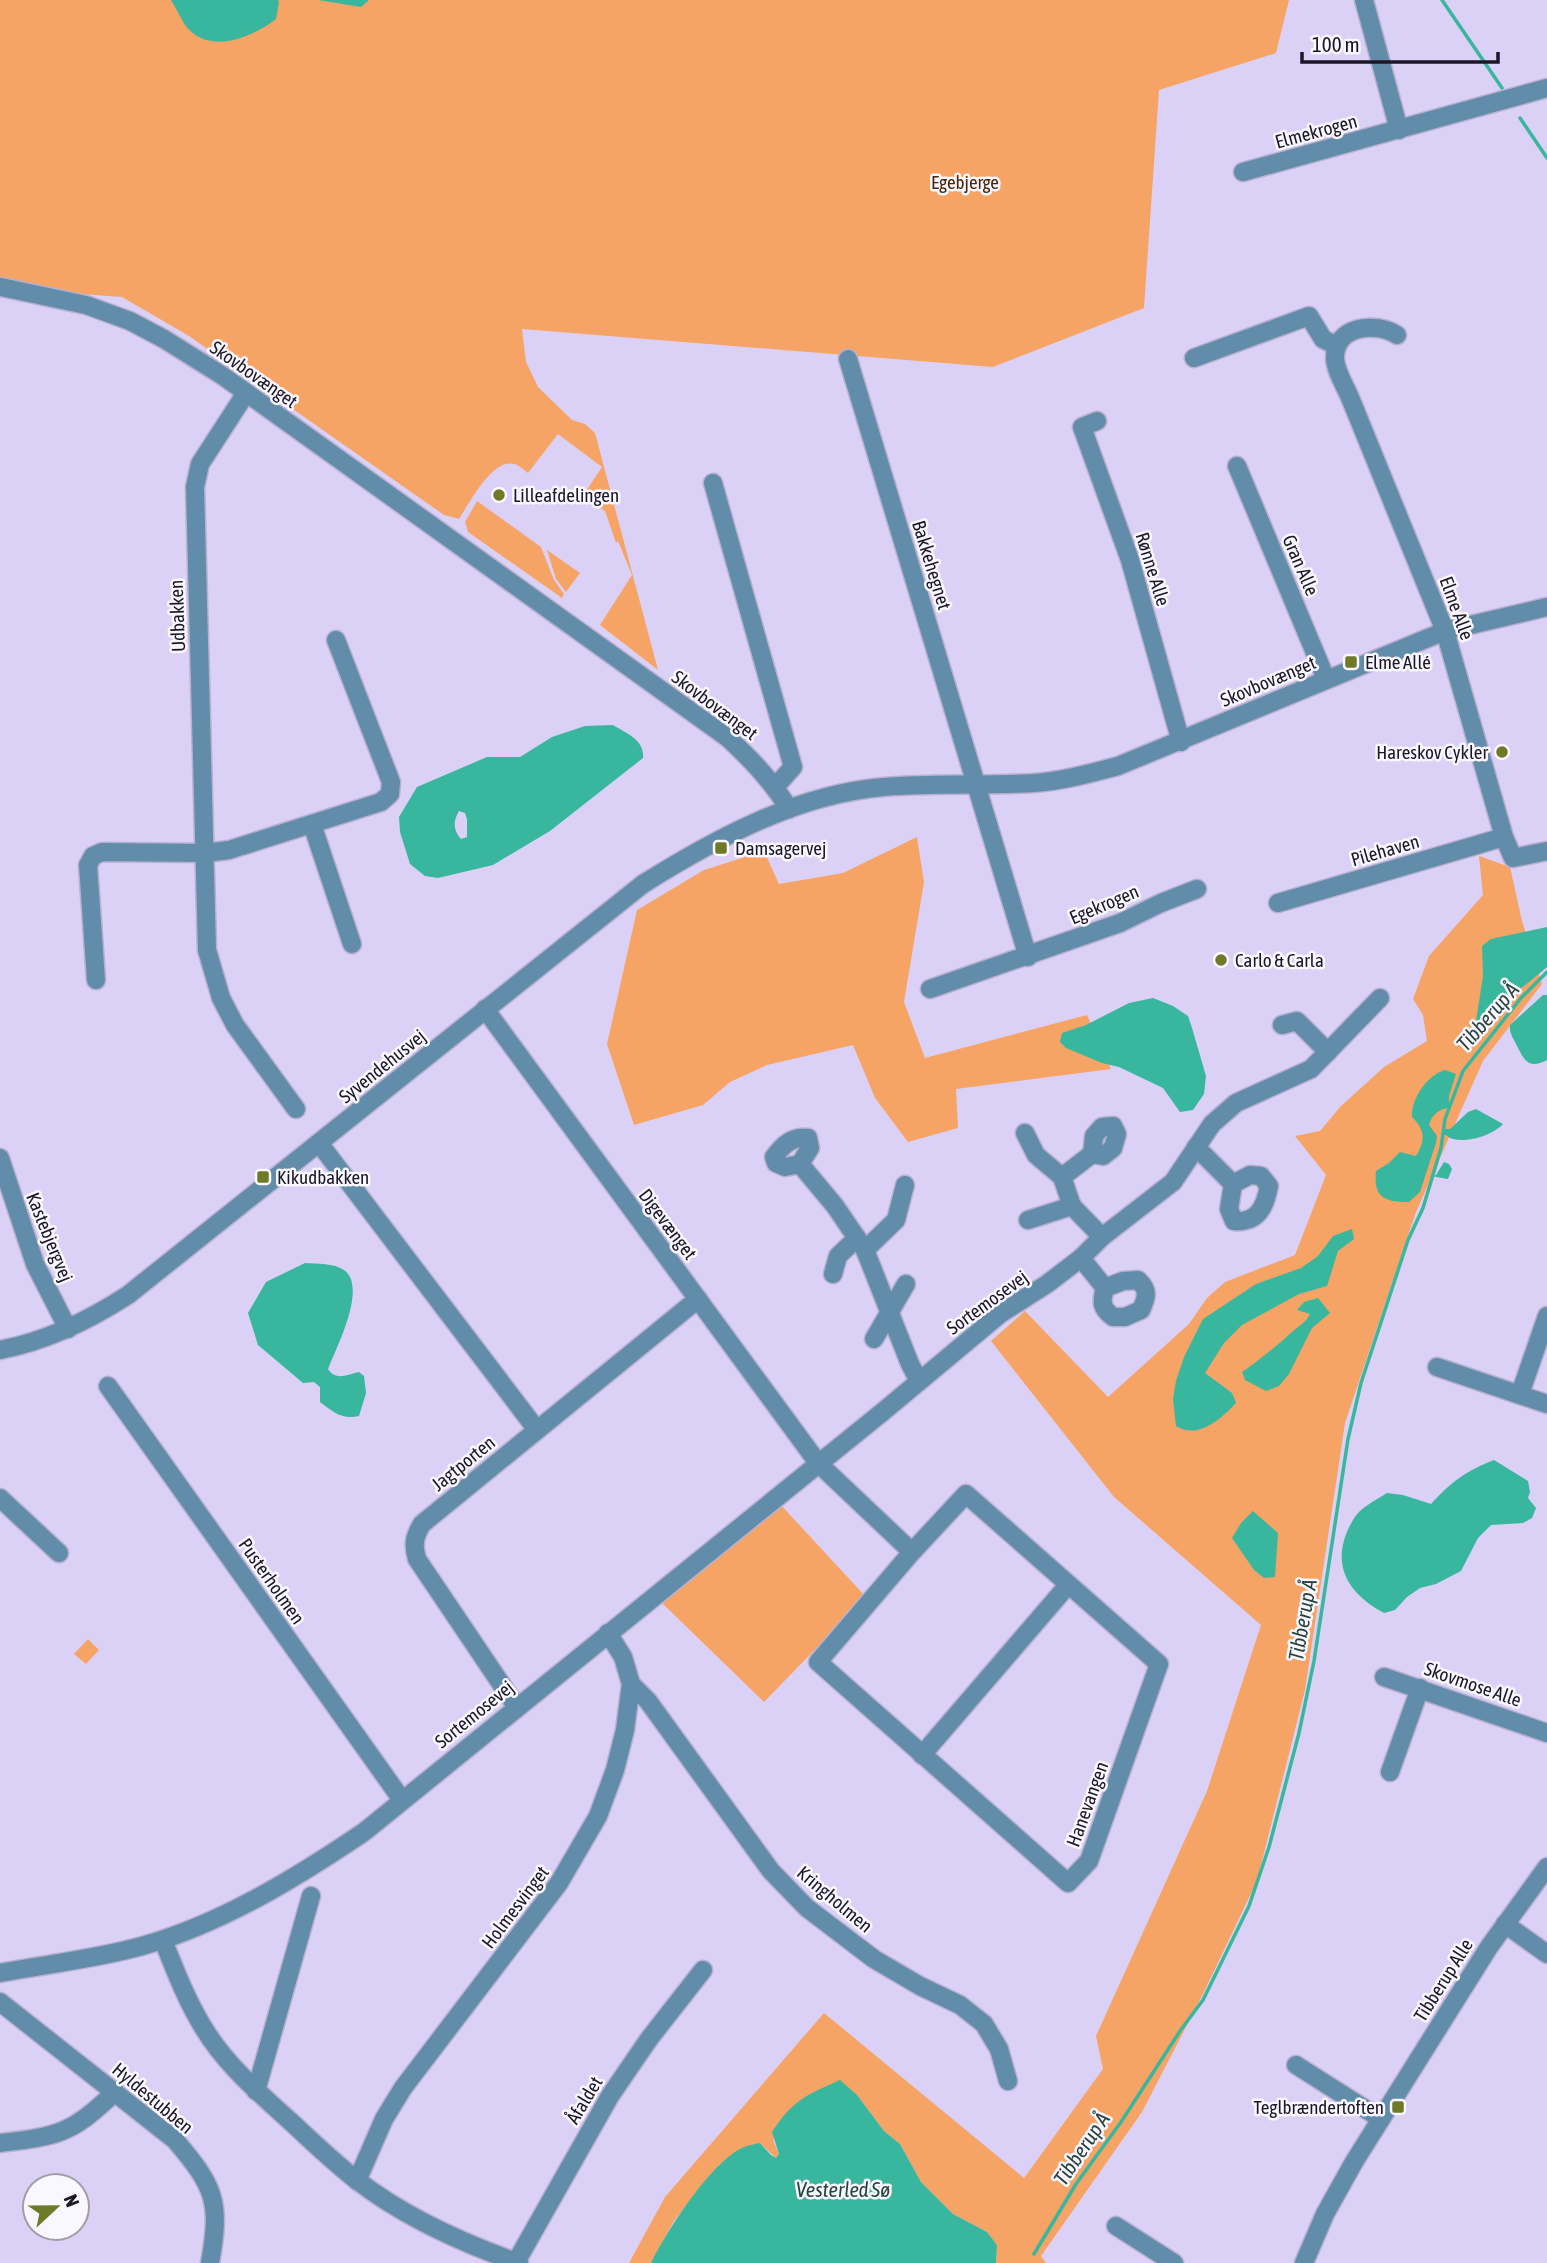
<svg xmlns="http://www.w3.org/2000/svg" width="1547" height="2263" font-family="'Asap Condensed',sans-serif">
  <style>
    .green { fill: #f6a465 }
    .water { fill: #38b69e; fill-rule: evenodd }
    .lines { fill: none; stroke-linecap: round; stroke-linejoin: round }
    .stream { stroke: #38b69e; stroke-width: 3.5 }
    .minor-casing { stroke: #b8b0d0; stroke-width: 21 }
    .minor { stroke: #628daa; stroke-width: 18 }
    .poi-dot { fill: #6e7a27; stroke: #f9f7ff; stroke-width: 2.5 }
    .labels { text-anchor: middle; stroke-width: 5; stroke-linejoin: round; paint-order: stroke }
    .street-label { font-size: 19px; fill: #1b1724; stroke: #f9f7ff }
    .park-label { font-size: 19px; fill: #4a2606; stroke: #f9f7ff }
    .poi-label { font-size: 19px; fill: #1b1724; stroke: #f9f7ff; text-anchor: start }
    .water-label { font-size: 21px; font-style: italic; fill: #28433c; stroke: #f9f7ff }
  </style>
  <rect width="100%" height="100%" fill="#dbd1f6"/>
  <g class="green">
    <path d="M0,0h1289l-13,53 -117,37 -15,218 -151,59 -471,-38 4,33 12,25 34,33 13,4 10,9 63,237 -58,-45 32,-50 -14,-34 -2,2 -11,-32 -23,-14 20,-30 -44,-33 -30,39c-4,-3 -9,-8 -14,-9 -22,-6 -45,40 -55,55l-15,-4 -255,-179 -67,-39 -122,-9z"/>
    <polygon points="477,501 541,547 554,580 564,594 562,598 468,532 465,522"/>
    <polygon points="547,550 580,573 566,592 556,579"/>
    <polygon points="917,837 924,882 904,1002 925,1058 1087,1015 1111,1069 956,1089 958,1128 908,1142 875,1098 853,1045 767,1065 730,1082 703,1105 634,1125 607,1044 637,910 704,870 764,851 779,884 843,873"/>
    <polygon points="1479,856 1510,867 1522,921 1542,984 1483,1061 1416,1212 1345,1423 1305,1690 1257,1881 1203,1994 1142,2112 1041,2256 1046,2263 996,2263 997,2245 987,2232 953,2214 921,2182 900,2144 884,2131 857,2095 773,2140 779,2154 776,2158 760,2143 720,2164 674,2221 651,2263 629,2263 665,2197 824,2013 1024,2178 1103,2069 1096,2036 1207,1791 1261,1625 1114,1497 991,1341 1025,1311 1108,1397 1189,1324 1207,1298 1225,1282 1295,1255 1326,1175 1295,1136 1320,1131 1341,1106 1384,1067 1427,1041 1423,1015 1413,999 1429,956 1483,895"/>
    <polygon points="779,1503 866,1597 764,1702 661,1602"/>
    <polygon points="88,1639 99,1650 86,1664 74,1654"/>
  </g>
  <g class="water">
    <path d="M171,0h107l1,2 -3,17c-25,19 -67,37 -91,6 -5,-8 -9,-17 -14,-25z"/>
    <polygon points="318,0 369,0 361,7"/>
    <path d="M613,725c13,8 32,15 30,33l-93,73 -57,34 -55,13 -13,-2 -15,-12 -10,-32 -1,-15 18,-30 70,-30h33l32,-20 33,-11zM459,811l6,2 2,6v18l-6,2c-8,-9 -8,-18 -2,-28z"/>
    <path d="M1547,927v40c-22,19 -51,38 -61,66l-9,1 -1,-13 7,-45 -1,-30 9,-7z"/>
    <path d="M1543,995h4v65c-18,10 -23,0 -30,-14 -3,-7 -8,-12 -7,-21z"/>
    <polygon points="1153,998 1173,1006 1188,1016 1192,1028 1206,1076 1204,1094 1193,1110 1180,1112 1163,1088 1119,1067 1102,1063 1066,1048 1060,1042 1062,1033 1086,1025 1129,1003"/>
    <path d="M1445,1070l11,4 -7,22v12c-11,1 -17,7 -20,17l8,11 -1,7 -16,49 -11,10c-24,0 -36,-4 -33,-31l13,-8 11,-11 16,4c10,-16 9,-26 -4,-39 -1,-18 15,-42 33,-47z"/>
    <path d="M1476,1109l27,15c-10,11 -35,19 -50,15 -4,-1 -6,-4 -10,-5l1,-5h6l18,-17z"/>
    <polygon points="1444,1162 1449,1164 1452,1169 1448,1179 1431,1176 1436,1175"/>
    <path d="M1352,1229l2,10 -16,12 -11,35 -28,8 -57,31 -18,18 -19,30 27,20 4,10c-15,16 -38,37 -60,23l-3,-27 3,-18 8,-24 19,-38 53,-35 45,-16 17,-12 15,-20z"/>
    <path d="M305,1263c13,1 28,0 39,7 24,17 -8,78 -16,99 8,12 18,6 31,3l5,4 2,17 -7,23c-17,4 -26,-4 -39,-14v-15l-6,-5 -11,1 -45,-38 -10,-32 18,-31z"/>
    <path d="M1318,1298l12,15 -18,15 -23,46 -10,12 -13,5 -21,-11 -3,-8c18,-12 33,-25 49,-39 7,-7 15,-10 19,-19l-13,-4 7,-8z"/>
    <path d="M1494,1460l34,21 2,11 -2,6 8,10 -4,10 -9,5 -32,2 -13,13 -17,33 -25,13 -16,4 -13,9 -12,13 -11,3c-39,-21 -55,-52 -31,-93 6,-12 23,-20 34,-27l16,2 28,9c19,-21 36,-34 63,-44z"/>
    <polygon points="1253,1511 1278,1533 1275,1577 1264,1578 1254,1570 1232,1538 1241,1523"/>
    <path d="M840,2080l17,15 27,36 16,13 21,38 32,32 34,18 10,13 -1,18h-345c16,-32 60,-102 93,-116 5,-2 11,-3 16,-4l11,12 5,3 3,-4 -7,-22c21,-32 34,-37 68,-52z"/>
  </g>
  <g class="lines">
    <g class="stream">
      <polyline points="1442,0 1502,88"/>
      <polyline points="1520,118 1547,158"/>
      <polyline points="1034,2254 1076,2184 1121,2122 1180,2031 1203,2000 1249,1906 1269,1847 1299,1733 1314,1661 1348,1439 1361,1383 1408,1240 1423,1208 1441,1148 1445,1119 1463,1071 1521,998 1547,972"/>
    </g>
    <g class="minor-casing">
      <g id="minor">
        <polyline points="1364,0 1399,130"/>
        <polyline points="1243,172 1547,88"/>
        <path d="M1,287l85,18 44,16 34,18 59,37 505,362c24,22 44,43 61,71"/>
        <path d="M1397,335c-22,-14 -63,-9 -62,24 1,14 11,28 16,41l94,231 59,206 9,21 34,-7"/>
        <polyline points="1194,358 1309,316 1323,339 1337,346"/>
        <polyline points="848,359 1028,957"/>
        <polyline points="246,393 200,464 195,487 207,950 221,998 235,1025 296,1109"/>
        <polyline points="1097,421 1082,427 1130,560 1181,742"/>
        <polyline points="1237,466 1326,679"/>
        <polyline points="713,483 793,767 775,787"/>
        <polyline points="312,824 352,944"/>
        <polyline points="1278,903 1504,837"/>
        <polyline points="96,980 88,865 93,856 102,852 205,853 229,850 381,802 390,794 391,782 336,640"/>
        <polyline points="930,989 1120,923 1161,903 1197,889"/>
        <polyline points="485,1009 818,1463 912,1552 966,1494 1159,1664 1089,1861 1068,1883 818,1662 912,1552"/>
        <polyline points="1282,1025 1297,1021 1328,1052"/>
        <polyline points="1025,1133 1036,1155 1062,1177 1072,1206 1102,1237"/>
        <polyline points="319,1143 537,1430"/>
        <path d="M1196,1147l37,37 17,-9 11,1 8,10c-4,21 -11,37 -35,35l-5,-12 4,-25"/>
        <polyline points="0,1158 35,1264 68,1329"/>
        <path d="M800,1164l-15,3 -9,-4 -2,-6c9,-12 18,-21 34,-19l2,10 -10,16 35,42 30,44 45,114 9,17"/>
        <polyline points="1062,1177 1092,1154 1103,1156 1113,1148 1117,1134 1113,1126 1102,1127 1094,1136 1092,1154"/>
        <polyline points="1028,1220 1072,1206"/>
        <polyline points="865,1250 896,1220 905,1185"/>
        <path d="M1081,1258l24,30 18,-7 15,-1c11,10 9,17 3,30l-16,7h-12c-12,-9 -12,-15 -8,-29"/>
        <polyline points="833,1274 838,1256 857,1238"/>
        <polyline points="874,1339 906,1284"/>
        <path d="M0,1350c47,-9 88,-29 128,-55l515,-411c72,-45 154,-90 241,-97 50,-4 100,-1 150,-4 29,-2 57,-10 84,-17l327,-135 102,-24"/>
        <polyline points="1437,1367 1547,1404"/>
        <polyline points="108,1386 402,1800"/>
        <polyline points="1520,1394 1547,1316"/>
        <polyline points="0,1498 59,1553"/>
        <polyline points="1384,1677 1547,1733"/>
        <polyline points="631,1684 648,1701 771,1871 807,1908 874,1959 920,1986 960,2005 984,2024 999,2049 1008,2081"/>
        <path d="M516,1706l-99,-147c-4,-14 -3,-22 5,-35l276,-225"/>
        <polyline points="922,1755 1068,1585"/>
        <polyline points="1390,1772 1420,1688"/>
        <polyline points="1505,1924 1547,1954"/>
        <path d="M163,1940c12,30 23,59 40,87 22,37 55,65 87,94 22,20 44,42 68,60 48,37 104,62 161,82"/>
        <path d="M0,1973c47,-9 96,-14 142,-27 79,-22 154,-68 222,-114l521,-422 115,-96 47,-30 34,-26 21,-21 71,-55 39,-58 24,-21 75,-34 69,-71"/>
        <path d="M0,2002l175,138c40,47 46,62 35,123"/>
        <polyline points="1296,2065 1381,2119"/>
        <polyline points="256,2091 311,1896"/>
        <path d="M0,2143c59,-7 71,-9 115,-51"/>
        <polyline points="357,2181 384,2119 403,2088 559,1883 598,1816 615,1770 625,1730 631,1684 623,1657 608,1633"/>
        <polyline points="1116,2226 1174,2263"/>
        <polyline points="516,2262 610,2096 649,2039 703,1970"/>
        <polyline points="1304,2263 1325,2214 1354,2162 1489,1947 1547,1867"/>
      </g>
    </g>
    <use href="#minor" class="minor"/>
  </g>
  <g class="poi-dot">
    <circle cx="499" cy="495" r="7"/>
    <rect x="1344" y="655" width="14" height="14" rx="3.5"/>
    <circle cx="1502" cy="752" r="7"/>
    <rect x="714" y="841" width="14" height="14" rx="3.5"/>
    <circle cx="1221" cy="960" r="7"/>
    <rect x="256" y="1170" width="14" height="14" rx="3.5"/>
    <rect x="1391" y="2100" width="14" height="14" rx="3.5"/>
  </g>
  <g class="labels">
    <g class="street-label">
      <text transform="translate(1316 131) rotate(-15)" y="7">Elmekrogen</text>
      <text transform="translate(254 374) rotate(35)" y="7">Skovbovænget</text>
      <text transform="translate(932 565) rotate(73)" y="7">Bakkehegnet</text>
      <text transform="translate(1301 565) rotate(67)" y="7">Gran Alle</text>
      <text transform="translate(1153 569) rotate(73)" y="7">Rønne Alle</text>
      <text transform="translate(1457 608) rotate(70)" y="7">Elme Alle</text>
      <text transform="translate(177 616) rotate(-92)" y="7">Udbakken</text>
      <text transform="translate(1268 681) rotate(-23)" y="7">Skovbovænget</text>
      <text transform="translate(715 705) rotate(37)" y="7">Skovbovænget</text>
      <text transform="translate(1385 850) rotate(-16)" y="7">Pilehaven</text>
      <text transform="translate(1104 904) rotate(-23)" y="7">Egekrogen</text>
      <text transform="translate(382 1066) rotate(-39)" y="7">Syvendehusvej</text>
      <text transform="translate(668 1224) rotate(53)" y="7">Digevænget</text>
      <text transform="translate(50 1237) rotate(68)" y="7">Kastebjergvej</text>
      <text transform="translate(987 1302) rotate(-36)" y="7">Sortemosevej</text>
      <text transform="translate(463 1463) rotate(-39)" y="7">Jagtporten</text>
      <text transform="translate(272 1581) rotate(55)" y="7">Pusterholmen</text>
      <text transform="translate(1473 1684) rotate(19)" y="7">Skovmose Alle</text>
      <text transform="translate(474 1714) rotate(-39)" y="7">Sortemosevej</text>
      <text transform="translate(1087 1804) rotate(-70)" y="7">Hanevangen</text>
      <text transform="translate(835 1899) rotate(40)" y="7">Kringholmen</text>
      <text transform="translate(515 1907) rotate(-53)" y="7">Holmesvinget</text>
      <text transform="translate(1443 1980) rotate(-58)" y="7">Tibberup Alle</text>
      <text transform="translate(153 2098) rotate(40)" y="7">Hyldestubben</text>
      <text transform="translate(584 2100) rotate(-59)" y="7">Åfaldet</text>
    </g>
    <g class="park-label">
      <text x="965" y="189">Egebjerge</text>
    </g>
    <g class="poi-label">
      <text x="513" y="502">Lilleafdelingen</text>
      <text x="1365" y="669">Elme Allé</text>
      <text x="1488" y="759" text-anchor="end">Hareskov Cykler</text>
      <text x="735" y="855">Damsagervej</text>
      <text x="1235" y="967">Carlo &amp; Carla</text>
      <text x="277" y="1184">Kikudbakken</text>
      <text x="1384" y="2114" text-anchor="end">Teglbrændertoften</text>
    </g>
    <g class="water-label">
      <text transform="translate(1488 1017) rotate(-49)" y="7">Tibberup Å</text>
      <text transform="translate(1303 1620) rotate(-80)" y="7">Tibberup Å</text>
      <text transform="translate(1082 2149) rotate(-56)" y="7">Tibberup Å</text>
      <text x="843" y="2197">Vesterled Sø</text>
    </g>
  </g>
  <g transform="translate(56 2207) rotate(68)"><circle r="33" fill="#f9f7ff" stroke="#a09da7" stroke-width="2"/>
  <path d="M0-5L12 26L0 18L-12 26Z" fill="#6e7a27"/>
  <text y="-10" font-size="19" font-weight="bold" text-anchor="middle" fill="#1b1724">N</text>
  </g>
  <path d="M1302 52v10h196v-10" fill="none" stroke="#1b1724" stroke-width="3.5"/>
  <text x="1312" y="52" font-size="21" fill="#1b1724" stroke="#f9f7ff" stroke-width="5" paint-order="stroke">100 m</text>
</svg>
